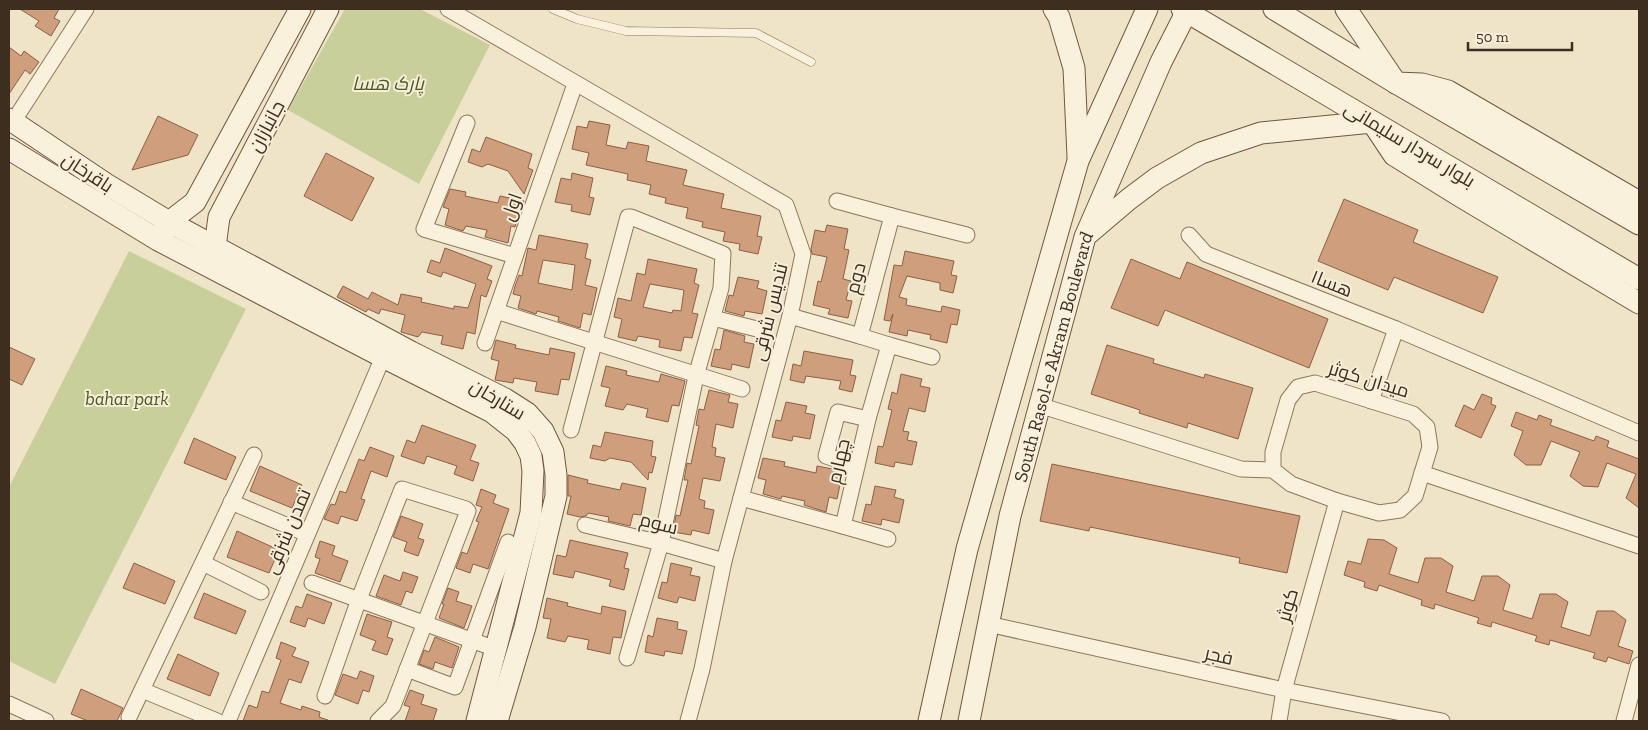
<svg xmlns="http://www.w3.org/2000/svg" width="1648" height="730" font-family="'Zilla Slab',Cairo,serif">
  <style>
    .park { fill: #c9cf9b }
    .building { fill: #cf9f7d; stroke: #8d5f41; fill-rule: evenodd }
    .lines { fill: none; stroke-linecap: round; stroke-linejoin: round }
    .lane-casing { stroke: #8d765c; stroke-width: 9 }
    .street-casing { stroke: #8d765c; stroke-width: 17 }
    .secondary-casing { stroke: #6f573f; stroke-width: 23 }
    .lane { stroke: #faf1dc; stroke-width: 8 }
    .street { stroke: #faf1dc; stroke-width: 15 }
    .secondary { stroke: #faf1dc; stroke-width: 21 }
    .labels { text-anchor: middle; stroke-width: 4; stroke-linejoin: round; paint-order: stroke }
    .park-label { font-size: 19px; font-style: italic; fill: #4d5a26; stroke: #f7eed8 }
    .street-label { font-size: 19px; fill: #3d2e20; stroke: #f7eed8 }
  </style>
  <rect width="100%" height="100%" fill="#f0e4c8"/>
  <g class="park">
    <polygon points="345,9 420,9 490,45 419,184 288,110"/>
    <polygon points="129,251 246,309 55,684 9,661 9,487"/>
  </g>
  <g class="building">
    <polygon points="20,9 59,9 54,18 60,21 51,36 35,26 39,21"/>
    <polygon points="9,47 21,56 24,51 39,62 30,74 25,70 9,94"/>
    <polygon points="158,116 198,135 188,155 132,170"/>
    <polygon points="589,121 610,125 606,145 626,149 628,142 649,146 646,161 687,170 683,185 724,194 721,208 761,216 757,236 762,237 758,254 739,250 740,244 723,241 725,232 702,227 703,222 686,218 688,208 665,203 666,198 649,194 651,185 627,180 628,174 586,165 589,153 572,149 577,126 587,128"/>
    <polygon points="486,137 532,154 528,168 533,170 524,194 508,171 488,164 482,167 468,162 472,149 480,152"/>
    <polygon points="326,153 374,178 352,221 304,196"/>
    <polygon points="572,173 593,178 589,197 594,198 590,215 571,211 572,205 555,202 561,178 571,180"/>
    <polygon points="450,189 466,192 465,196 498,203 500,196 524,201 515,227 511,226 508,243 485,237 487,230 466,226 463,231 445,225 449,209 443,207"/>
    <polygon points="1344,199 1418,230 1413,242 1498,277 1483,313 1394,277 1388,290 1318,261"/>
    <polygon points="827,225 848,229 844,249 849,250 843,279 851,281 846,300 852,301 848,318 828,314 830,309 813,305 818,281 821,282 827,257 812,254 811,249 815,230 825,232"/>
    <path d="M539,235l49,9 -3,14 6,2 -6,25 12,3 -6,27 -8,-2 -3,15 -22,-7 1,-4 -22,-6 -1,3 -18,-6 3,-12 -8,-2 2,-8 4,-11 3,1 6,-28 8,2zM543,260l32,5 -3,25 -34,-7z"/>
    <polygon points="445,248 492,266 487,279 492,281 486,297 481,295 475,334 467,332 463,349 441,344 443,336 422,332 418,337 401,332 405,315 381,309 379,314 368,309 366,312 337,297 343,286 368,299 372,292 398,305 401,294 422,298 421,302 454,309 454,306 468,308 476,284 443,272 441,277 427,272 431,260 440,263"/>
    <polygon points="905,251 954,261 951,275 957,276 953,293 940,290 940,283 907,276 899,297 907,299 906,305 941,312 942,306 960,310 957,325 951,324 947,343 930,339 931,335 908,330 907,336 889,332 893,314 890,321 884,320 894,265 902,266"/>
    <path d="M648,259l49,10 -3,14 5,2 -7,28 6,1 -6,24 -8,-1 -3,14 -22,-4 1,-7 -22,-4 -2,5 -18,-4 4,-18 -8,-2 4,-19 13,3 6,-28 8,2zM650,284l34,6 -3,21 -8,-1 -1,3 -29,-6z"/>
    <polygon points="1131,259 1180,279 1187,262 1328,319 1309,368 1165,310 1158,326 1111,308"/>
    <polygon points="738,277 759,281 757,288 767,291 762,314 745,311 744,316 725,311 729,295 733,296"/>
    <polygon points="724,330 745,336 744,342 754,344 749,368 732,364 731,370 711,366 715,349 720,350"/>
    <polygon points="496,340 516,345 515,348 549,355 550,348 575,353 569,380 561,379 558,395 535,391 537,382 514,378 513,383 495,380 499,361 491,359"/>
    <polygon points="1107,345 1154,359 1153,363 1204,378 1205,374 1253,388 1238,439 1188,423 1187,428 1139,413 1140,410 1091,394"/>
    <polygon points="9,347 35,359 22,385 9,379"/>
    <polygon points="804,351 853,360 850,375 856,376 852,392 839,389 841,381 806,376 804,383 790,380 793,364 801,366"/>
    <polygon points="606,366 627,371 626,375 659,382 661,374 685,381 679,406 672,405 668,422 646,417 648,409 627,404 623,410 605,406 610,388 601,386"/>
    <polygon points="901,374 922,379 920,386 930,388 925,412 909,408 903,431 909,432 907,440 917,442 912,465 895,462 894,467 875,463 878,446 883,447 892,410 888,409 892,392 897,394"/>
    <polygon points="709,390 730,395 728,402 738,404 733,428 716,424 712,447 716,448 715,456 725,458 720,481 703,478 699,499 705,501 704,508 714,510 709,534 692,530 691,535 673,532 676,515 680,516 688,480 684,480 687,463 691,464 699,426 696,425 699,409 704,410"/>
    <polygon points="1482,394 1492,398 1491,404 1496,406 1481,438 1455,426 1464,405 1474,410"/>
    <polygon points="786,402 807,406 805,413 815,415 810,439 793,436 792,441 772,437 776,420 781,421"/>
    <polygon points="1516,412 1537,420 1539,415 1552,420 1550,425 1594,441 1596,436 1609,441 1607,447 1639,459 1639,508 1626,498 1636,474 1607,463 1598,487 1583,486 1570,476 1580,452 1551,441 1541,465 1526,465 1514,455 1523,431 1511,426"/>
    <polygon points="422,425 476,445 470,460 479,463 473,481 454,474 457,466 427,456 424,464 401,456 407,440 415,443"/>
    <polygon points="605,432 653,441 651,456 656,457 652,473 649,472 648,480 631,462 610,458 605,461 590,458 593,445 601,447"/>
    <polygon points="194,438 236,457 226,480 184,463"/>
    <polygon points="370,447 394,456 387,477 371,471 361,499 365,500 357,521 341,516 338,524 324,519 331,504 335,505 340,491 346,493 359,459 364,461"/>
    <polygon points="763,458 785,462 784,466 816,473 817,466 843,471 837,499 829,497 826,512 804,505 805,501 782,496 781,499 763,494 766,480 758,478"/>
    <polygon points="1052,464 1300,516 1287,573 1239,563 1240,558 1090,527 1089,531 1040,521"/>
    <polygon points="260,466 302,485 292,508 250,491"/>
    <polygon points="568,475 588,480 587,483 620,490 622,483 646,488 641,515 633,514 630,526 608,521 609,517 588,513 586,516 580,517 567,514 571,496 568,496"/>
    <polygon points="875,486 896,490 894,497 904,500 899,523 882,519 881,525 862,521 866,504 871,505"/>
    <polygon points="481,489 496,495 493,503 509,509 488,569 473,564 470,573 456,568 462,552 467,554 479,522 476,521 482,507 476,505"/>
    <polygon points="401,516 423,524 418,538 424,540 418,556 404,551 407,542 393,537"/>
    <polygon points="237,531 279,550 269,573 227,557"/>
    <polygon points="1368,539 1384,540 1397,548 1389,574 1418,583 1425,558 1441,558 1453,566 1446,592 1474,601 1482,576 1498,576 1510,585 1503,610 1532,619 1540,594 1556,594 1568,602 1561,627 1590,636 1597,611 1614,611 1626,620 1618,646 1633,651 1629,664 1608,657 1606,662 1593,658 1595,653 1550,640 1549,645 1535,641 1537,636 1492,622 1491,627 1477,623 1479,618 1435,604 1434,609 1421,605 1422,600 1379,585 1377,591 1364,587 1365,582 1344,575 1348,561 1361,564"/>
    <polygon points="570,540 628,553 624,568 629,569 624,590 609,586 611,580 575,571 573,578 553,574 557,555 566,557"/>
    <polygon points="320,541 335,546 332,555 348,561 340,582 315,573 320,559 315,557"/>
    <polygon points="134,563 175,581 165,604 123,588"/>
    <polygon points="671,563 692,568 690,575 700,577 695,601 679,597 677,603 658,598 662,582 667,583"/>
    <polygon points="403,572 418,577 412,593 406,591 401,605 376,596 384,575 400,581"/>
    <polygon points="448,588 459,592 456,601 472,606 464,628 439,618 444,604 442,604"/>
    <polygon points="204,593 246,611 236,634 194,618"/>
    <polygon points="307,594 332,603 324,624 308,618 305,627 290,622 296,606 302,608"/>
    <polygon points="547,598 568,603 567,606 601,614 602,606 626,611 621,638 613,637 610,654 587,649 589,640 568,636 565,642 547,638 551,619 543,618"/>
    <polygon points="367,614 392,622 387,637 393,639 387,655 372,650 376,641 360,635"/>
    <polygon points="657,618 678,622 677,629 687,631 682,654 665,651 664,656 645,652 648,635 653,637"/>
    <polygon points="435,637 459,647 452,668 435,662 433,669 419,664 424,650 429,652"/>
    <polygon points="281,642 296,648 292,656 309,662 301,683 289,679 280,703 301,710 302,706 320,712 319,717 328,720 327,721 243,721 249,705 257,708 262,691 269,693 281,660 276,658"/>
    <polygon points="178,654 219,673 210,696 167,679"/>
    <polygon points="360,671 374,676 369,692 363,690 358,704 335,695 343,674 357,679"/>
    <polygon points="81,689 123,708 117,721 88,721 71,714"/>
    <polygon points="410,690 424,695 421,704 437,709 433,721 405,721 410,707 404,705"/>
  </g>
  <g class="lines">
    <g class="lane-casing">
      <polyline id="lane" points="553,9 577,19 626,31 756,33 811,62"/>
    </g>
    <g class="street-casing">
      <g id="street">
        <polyline points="448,9 786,205 803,254 790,316 724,561 702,669 688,721"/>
        <polyline points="13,122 86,9"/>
        <polyline points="467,123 424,229 515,256"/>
        <polyline points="892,216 967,235"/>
        <polyline points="1189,235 1206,254 1396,329 1371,401"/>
        <polyline points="496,311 742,389"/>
        <polyline points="790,316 860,336 892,216 837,201"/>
        <polyline points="713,318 761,330"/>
        <polyline points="1396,329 1639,433"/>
        <polyline points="860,336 889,345"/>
        <polyline points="485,343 575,84"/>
        <polygon points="1315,383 1413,414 1427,427 1430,447 1415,496 1400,510 1379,513 1337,501 1291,484 1273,470 1273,452 1288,400 1298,387"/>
        <polyline points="1039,405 1241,469 1273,470"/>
        <polyline points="571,430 628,217 631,217 723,254 721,288 696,376 661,543 627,658"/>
        <polyline points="857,466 826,456 838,412 868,419"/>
        <polyline points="1422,473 1639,546"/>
        <polyline points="741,498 843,526 868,419 889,345 932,357"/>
        <polyline points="231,502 307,534"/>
        <polyline points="585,525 661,543 724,561"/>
        <polyline points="843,526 888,539"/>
        <polyline points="203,563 261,592"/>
        <polyline points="312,583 496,649"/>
        <polyline points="988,624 1284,690 1442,721"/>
        <polyline points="407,669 455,687 508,542"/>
        <polyline points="142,690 217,721"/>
        <polyline points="325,696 359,599 402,489 466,509 468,511 393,706 378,721"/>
        <polyline points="9,704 46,721"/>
        <polyline points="129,717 254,455"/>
        <polyline points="228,721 383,357"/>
        <polyline points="1279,721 1284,690 1337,501"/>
        <polyline points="1624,721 1639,665"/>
      </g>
    </g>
    <g class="secondary-casing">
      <g id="secondary">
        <polyline points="1054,9 1059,17 1074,68 1078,157"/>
        <polyline points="1182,9 1639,279"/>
        <polyline points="1274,9 1396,83 1639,224"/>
        <polyline points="1346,9 1396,83 1422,84 1448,91 1639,202"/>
        <polyline points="9,119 106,184 169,222 411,352 505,399 527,413 543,431 553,452 556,475 556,496 525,627 497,721"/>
        <polyline points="9,149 158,240 383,357 492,412 516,431 525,443 531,456 533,471 531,513 477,721"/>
        <polyline points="163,232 169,222 195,202 300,9"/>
        <polyline points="1089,233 1129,199 1157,178 1201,153 1261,133 1372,122 1394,155 1460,196 1639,303"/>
        <polyline points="209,258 215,247 219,217 328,9"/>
        <polyline points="929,721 967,549 1078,161 1147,9"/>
        <path id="s1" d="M969,721l41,-205 75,-279 76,-175 27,-53"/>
      </g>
    </g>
    <use href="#lane" class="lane"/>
    <use href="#street" class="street"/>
    <use href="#secondary" class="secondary"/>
  </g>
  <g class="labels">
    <g class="park-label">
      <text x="388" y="90">پارک هسا</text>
      <text x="127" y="405">bahar park</text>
    </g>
    <g class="street-label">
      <text transform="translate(266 126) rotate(-62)" y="7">جانبازان</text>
      <text transform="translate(1410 144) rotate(31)" y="7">بلوار سردار سلیمانی</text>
      <text transform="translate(88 172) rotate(33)" y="7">باقرخان</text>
      <text transform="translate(511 207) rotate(-71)" y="7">اول</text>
      <text transform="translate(855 278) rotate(-75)" y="7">دوم</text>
      <text transform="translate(1332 283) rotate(22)" y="7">هسا۱</text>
      <text transform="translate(769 312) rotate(-76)" y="7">تندیس شرقی</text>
      <text dy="7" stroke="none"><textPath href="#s1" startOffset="374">South Rasol-e Akram Boulevard</textPath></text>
      <text transform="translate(1369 379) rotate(17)" y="7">میدان کوثر</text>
      <text transform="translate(498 399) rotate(31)" y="7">ستارخان</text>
      <text transform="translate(838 461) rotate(-77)" y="7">چهارم</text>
      <text transform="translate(659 523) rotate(14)" y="7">سوم</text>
      <text transform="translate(287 531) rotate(-67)" y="7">تمدن شزقی</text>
      <text transform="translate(1287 605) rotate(-74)" y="7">کوثر</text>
      <text transform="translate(1219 655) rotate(13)" y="7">فجر</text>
    </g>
  </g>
  <rect width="1648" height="730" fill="none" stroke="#3d2e20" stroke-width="20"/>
  <path d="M1468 42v8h104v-8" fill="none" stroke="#3d2e20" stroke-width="2.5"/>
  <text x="1476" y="42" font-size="15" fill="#3d2e20" stroke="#f7eed8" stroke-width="4" paint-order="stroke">50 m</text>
</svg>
